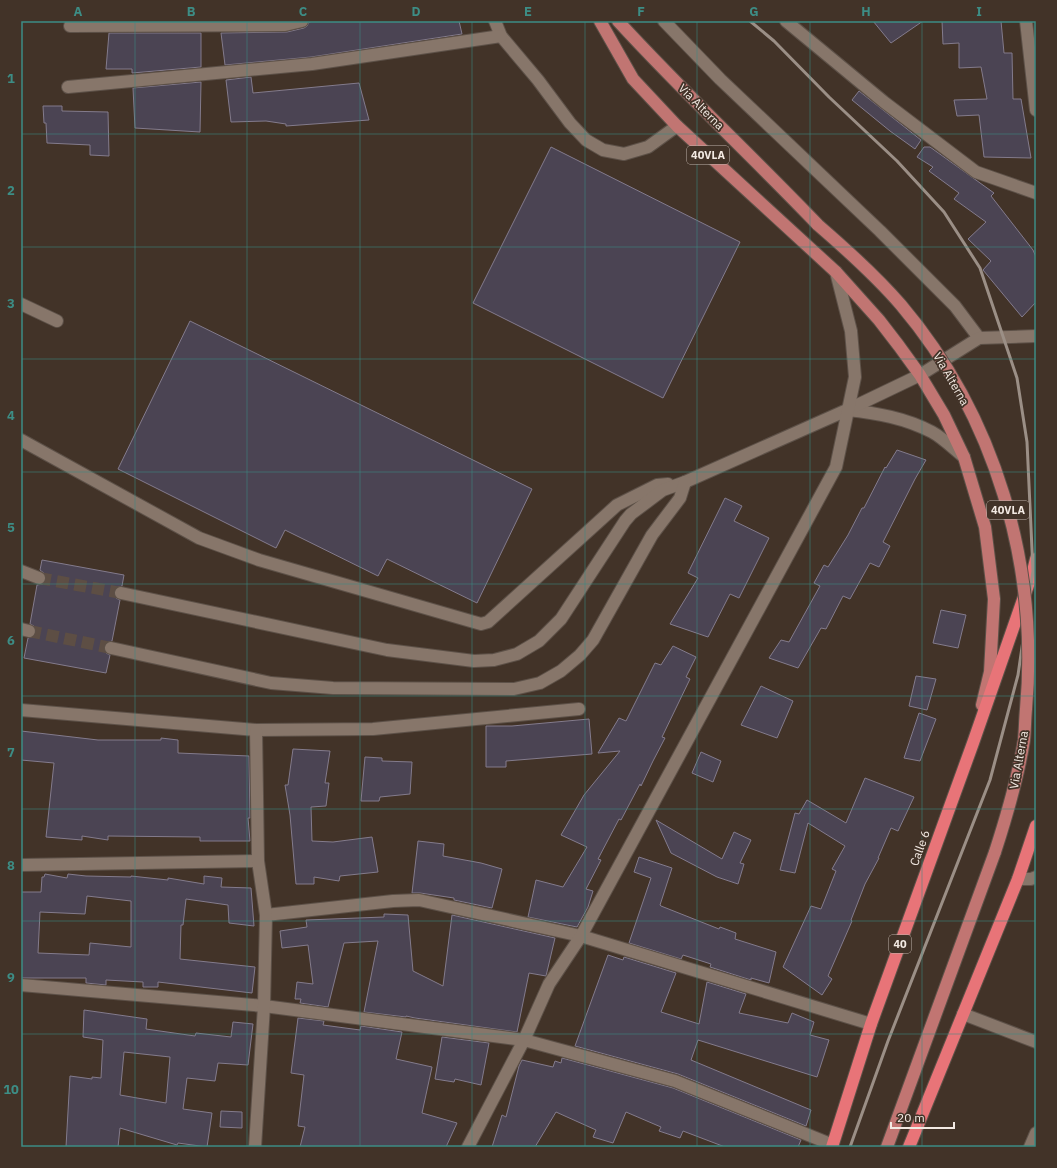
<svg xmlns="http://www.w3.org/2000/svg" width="1057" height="1168" font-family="'IBM Plex Sans',sans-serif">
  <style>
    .building { fill: #4b4453; stroke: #837b8c; fill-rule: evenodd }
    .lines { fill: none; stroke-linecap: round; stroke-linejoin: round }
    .minor-tunnel { stroke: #5d4e44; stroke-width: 12; stroke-dasharray: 12 6; stroke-linecap: butt }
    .minor-casing { stroke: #5d5148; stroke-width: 14 }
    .major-casing { stroke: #5d5148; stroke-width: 14 }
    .highway-casing { stroke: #5d5148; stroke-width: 14 }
    .minor { stroke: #87766a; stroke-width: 12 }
    .major { stroke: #c17572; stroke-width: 12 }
    .highway { stroke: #e87478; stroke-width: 12 }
    .rail { stroke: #9b8f86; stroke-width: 3 }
    .major-bridge-casing { stroke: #5d5148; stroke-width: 14; stroke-linecap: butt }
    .major-bridge { stroke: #c17572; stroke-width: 12 }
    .grid { fill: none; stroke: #3d8d85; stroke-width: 1; stroke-opacity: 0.55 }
    .labels { text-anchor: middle; stroke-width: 3.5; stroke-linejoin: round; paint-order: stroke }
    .shield { fill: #423328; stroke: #beb3ab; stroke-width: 1 }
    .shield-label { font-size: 11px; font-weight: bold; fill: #f3eae3 }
    .street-label { font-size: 12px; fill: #f3eae3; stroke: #423328 }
    .neatline { fill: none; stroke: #3d8d85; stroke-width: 1.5 }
    .grid-label { font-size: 13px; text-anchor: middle; font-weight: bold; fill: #3d8d85 }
  </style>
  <rect width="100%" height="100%" fill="#423328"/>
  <g class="building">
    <polygon points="314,21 459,21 462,34 311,57 225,65 221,33 287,32 304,28 307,26 309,22"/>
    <polygon points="873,21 923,21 891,43"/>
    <polygon points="942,21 1001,21 1004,53 1012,53 1013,99 1021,99 1031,158 984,157 979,115 957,116 954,100 987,99 981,67 959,68 959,43 943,44"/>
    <polygon points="109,33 201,33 201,67 132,73 132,69 106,69"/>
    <polygon points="251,77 253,93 359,83 369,120 286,126 286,124 266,121 231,122 226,80"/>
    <polygon points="201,82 200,132 135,128 133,88"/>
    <polygon points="859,91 921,140 915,149 890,131 852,100"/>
    <polygon points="43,106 62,106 62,111 108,112 109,156 90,155 90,145 47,143 46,123 44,123"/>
    <polygon points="551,147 740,242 663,398 473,303"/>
    <polygon points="924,147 930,147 994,193 991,196 1033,250 1036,257 1036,302 1022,317 983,270 991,261 968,239 986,222 954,199 959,193 929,171 933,167 917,157"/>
    <polygon points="190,321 532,489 477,603 387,559 378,576 285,530 276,548 118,469"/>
    <polygon points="897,450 926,460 915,479 883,542 890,546 879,567 870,563 850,599 843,596 826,629 821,628 798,668 769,658 781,640 789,642 820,586 814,583 824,565 828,567 848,535 862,508 864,508 885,467 886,468"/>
    <polygon points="725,498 742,506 734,521 769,538 739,598 730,594 708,637 670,624 698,578 688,573"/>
    <polygon points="42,560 124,575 122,586 116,588 114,592 116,598 120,600 112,641 106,643 104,647 106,653 110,655 106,673 24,658 28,638 34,636 36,632 34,626 30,624 37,585 43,584 46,580 45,574 40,570"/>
    <polygon points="941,610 966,615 958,648 933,643"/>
    <polygon points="673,646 696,657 686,677 690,679 662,737 665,738 653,761 641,786 640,784 621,820 619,819 598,859 601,860 586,889 593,891 588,907 577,927 528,917 536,880 563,887 587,847 561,835 584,795 620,751 598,753 619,718 626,721 655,663 661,665"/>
    <polygon points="916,676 936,679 927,710 909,706"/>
    <polygon points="761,686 793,701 777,738 741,725"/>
    <polygon points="919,713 936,719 920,761 904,758"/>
    <polygon points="589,719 592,754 506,761 506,767 486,767 486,726 512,726"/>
    <polygon points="21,731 98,740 161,740 161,738 178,740 178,753 249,756 250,818 248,818 250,841 200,841 200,837 108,836 108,840 82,836 82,840 46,837 54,763 21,760"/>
    <polygon points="293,749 330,751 325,783 329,783 326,806 311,807 312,841 333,842 372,837 378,872 340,876 339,881 314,877 314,884 296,884 290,815 285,785 288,785"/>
    <polygon points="701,752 721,761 713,782 692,773"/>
    <polygon points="365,757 382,758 382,761 412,762 410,794 380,797 379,801 361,801"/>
    <polygon points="865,778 914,797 898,831 891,828 878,858 879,858 865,884 851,920 852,921 828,976 832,979 822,995 783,967 811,906 821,909 836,871 832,869 845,846 808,823 795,873 780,870 795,813 799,814 807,800 846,823"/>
    <polygon points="656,820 722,859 734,832 751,840 740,863 744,864 738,884 717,877 671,853"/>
    <polygon points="418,841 444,844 443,856 481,863 502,869 492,908 454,900 454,898 420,893 412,893"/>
    <polygon points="639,857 672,868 660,905 661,906 719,929 720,927 736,933 735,939 776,952 769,983 751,978 751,980 710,967 711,964 683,955 681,959 629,943 651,878 634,872"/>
    <path d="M45,874l22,4 1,-4 18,2 45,1v-1l37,4v-2l36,6v-8l18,2 -1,9 30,1 3,38 -25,-3 -1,-18 -42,-6 -3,26h-2l-1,34 75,8 -3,26 -94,-11v5h-15v-5l-37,-2v5l-20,-2v-5h-65v-86h20l1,-15h2zM87,896l44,5v46l-41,-4 -1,12 -51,-2 2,-41 45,2z"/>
    <polygon points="384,914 408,915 413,971 443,986 452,915 555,938 546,976 529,973 517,1032 415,1018 406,1016 406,1017 364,1012 378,941 344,943 328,1007 300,1003 301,999 295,999 297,982 313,984 308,945 282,948 280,931 307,927 306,920 384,917"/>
    <polygon points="608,955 623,960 624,957 676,973 661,1012 699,1024 707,982 746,994 739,1013 788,1023 792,1013 814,1022 810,1035 829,1040 817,1077 698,1040 691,1060 811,1110 806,1126 678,1074 575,1046"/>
    <path d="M84,1010l63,9 -1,10 49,7 1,-3 35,4 2,-15 20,2 -5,41 -30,-2 -3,18 -28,-3 -4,31 29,4 -5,34 -29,-4 -1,2 -57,-17 -2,19h-52l4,-71 22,3v-2l9,1 2,-38 -20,-3zM124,1052l46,5 -4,46 -46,-8z"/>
    <polygon points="298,1018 324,1021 323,1025 360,1030 361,1026 402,1032 396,1059 432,1067 422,1113 457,1123 446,1147 300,1147 305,1127 298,1126 304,1075 291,1073"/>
    <polygon points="442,1037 489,1043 481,1085 455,1079 454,1082 435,1079"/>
    <polygon points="562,1058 673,1088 801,1140 798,1147 725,1147 683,1131 680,1138 659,1131 661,1127 626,1112 613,1143 593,1137 596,1130 556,1112 535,1147 492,1147 502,1115 506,1117 519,1066 522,1060 553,1067 555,1061 561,1063"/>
    <polygon points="221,1111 242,1112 242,1128 220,1127"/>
  </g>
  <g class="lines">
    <g class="minor-tunnel">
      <polyline points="39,578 121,593"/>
      <polyline points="29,631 111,648"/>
    </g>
    <g class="minor-casing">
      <g id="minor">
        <polyline points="495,21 501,36 538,80 570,123 586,140 603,150 624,154 648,147 677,126"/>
        <polyline points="664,21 720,79 880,231 955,306 979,338"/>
        <polyline points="786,21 884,102 976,172 1036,193"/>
        <polyline points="1026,21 1036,110"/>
        <polyline points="70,26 285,25 302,21"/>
        <polyline points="68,87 312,64 501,36"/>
        <polyline points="21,304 57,321"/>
        <path d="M847,410c30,3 58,8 85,22 11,6 22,17 32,25"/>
        <polyline points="21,440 199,538 259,560 481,624 488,622 617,505 657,485 668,484"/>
        <polyline points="21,571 39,578"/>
        <polyline points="121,593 387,650 474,661 494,660 517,654 539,641 561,619 625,521 631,514 663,490 685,482 847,410 920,375 979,338 1036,336"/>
        <polyline points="21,629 29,631"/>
        <polyline points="111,648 271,683 333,688 514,689 540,683 561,671 580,655 593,640 652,535 680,498 685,482"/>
        <polyline points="21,710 256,730 373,729 579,709"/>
        <polyline points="21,865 258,861"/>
        <polyline points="1018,879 1031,879 1036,877"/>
        <polyline points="266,915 393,901 419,900 581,936 871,1024"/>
        <polyline points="21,985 264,1006 524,1040 675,1081 833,1145"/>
        <polyline points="963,1014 1036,1042"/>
        <polyline points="255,1147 264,1006 266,915 258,861 256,730"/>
        <polyline points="468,1147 524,1040 549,984 581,936 836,467 855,377 851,331 836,272"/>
        <polyline points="1030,1147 1036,1133"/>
      </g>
    </g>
    <g class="major-casing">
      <g id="major">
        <polyline points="600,21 633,79 677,126 836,272 879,320 899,346 920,375 944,415 964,457 985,527 994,599 990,672 982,705"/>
        <path d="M618,21c64,70 134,135 200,204"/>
        <polyline points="887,1147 995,852"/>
      </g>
    </g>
    <g class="highway-casing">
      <g id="highway">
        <polyline points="832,1147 871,1024 973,743 1033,571 1036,559"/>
        <polyline points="909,1147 1018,879 1036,826"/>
      </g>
    </g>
    <use href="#minor" class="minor"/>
    <use href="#major" class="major"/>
    <use href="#highway" class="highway"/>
    <polyline class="rail" points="750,21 774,41 829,97 897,161 944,212 980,268 1017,378 1027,442 1033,571 1018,675 990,780 888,1041 850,1147"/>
    <g class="major-bridge-casing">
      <path id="major-bridge" d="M818,225c29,25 58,51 83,80 94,111 138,260 125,404 -1,10 -1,21 -2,31 -6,38 -17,75 -29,112"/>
    </g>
    <use href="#major-bridge" class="major-bridge"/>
  </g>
  <path class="grid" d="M135,21v1126M247,21v1126M360,21v1126M472,21v1126M585,21v1126M697,21v1126M810,21v1126M922,21v1126M21,134h1015M21,247h1015M21,359h1015M21,472h1015M21,584h1015M21,696h1015M21,809h1015M21,921h1015M21,1034h1015"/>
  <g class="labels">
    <g class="shield">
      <rect x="687" y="146" width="42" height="18" rx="3"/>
      <rect x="987" y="501" width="42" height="18" rx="3"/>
      <rect x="889" y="935" width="22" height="18" rx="3"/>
    </g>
    <g class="shield-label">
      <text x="708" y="159">40VLA</text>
      <text x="1008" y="514">40VLA</text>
      <text x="900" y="948">40</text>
    </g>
    <g class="street-label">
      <text transform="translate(701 107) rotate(45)" y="4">Via Alterna</text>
      <text transform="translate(951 379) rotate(60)" y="4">Via Alterna</text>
      <text transform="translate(1019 760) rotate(-80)" y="4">Via Alterna</text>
      <text transform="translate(920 848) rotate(-70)" y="4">Calle 6</text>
    </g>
  </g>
  <rect width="1057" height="1168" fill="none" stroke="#423328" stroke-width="44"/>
  <path d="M891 1122v6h63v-6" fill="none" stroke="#f3eae3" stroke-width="2"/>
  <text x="897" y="1122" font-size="12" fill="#f3eae3" stroke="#423328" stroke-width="3" paint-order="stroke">20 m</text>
  <rect x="22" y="22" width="1013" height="1124" class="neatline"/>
  <g class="grid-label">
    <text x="78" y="16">A</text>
    <text x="191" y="16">B</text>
    <text x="303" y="16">C</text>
    <text x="416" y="16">D</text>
    <text x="528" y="16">E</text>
    <text x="641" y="16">F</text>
    <text x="754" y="16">G</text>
    <text x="866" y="16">H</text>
    <text x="979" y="16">I</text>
    <text x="11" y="83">1</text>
    <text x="11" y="195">2</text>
    <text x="11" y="308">3</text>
    <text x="11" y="420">4</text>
    <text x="11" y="532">5</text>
    <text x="11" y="645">6</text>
    <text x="11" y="757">7</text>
    <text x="11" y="870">8</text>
    <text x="11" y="982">9</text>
    <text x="11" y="1094">10</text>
  </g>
</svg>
